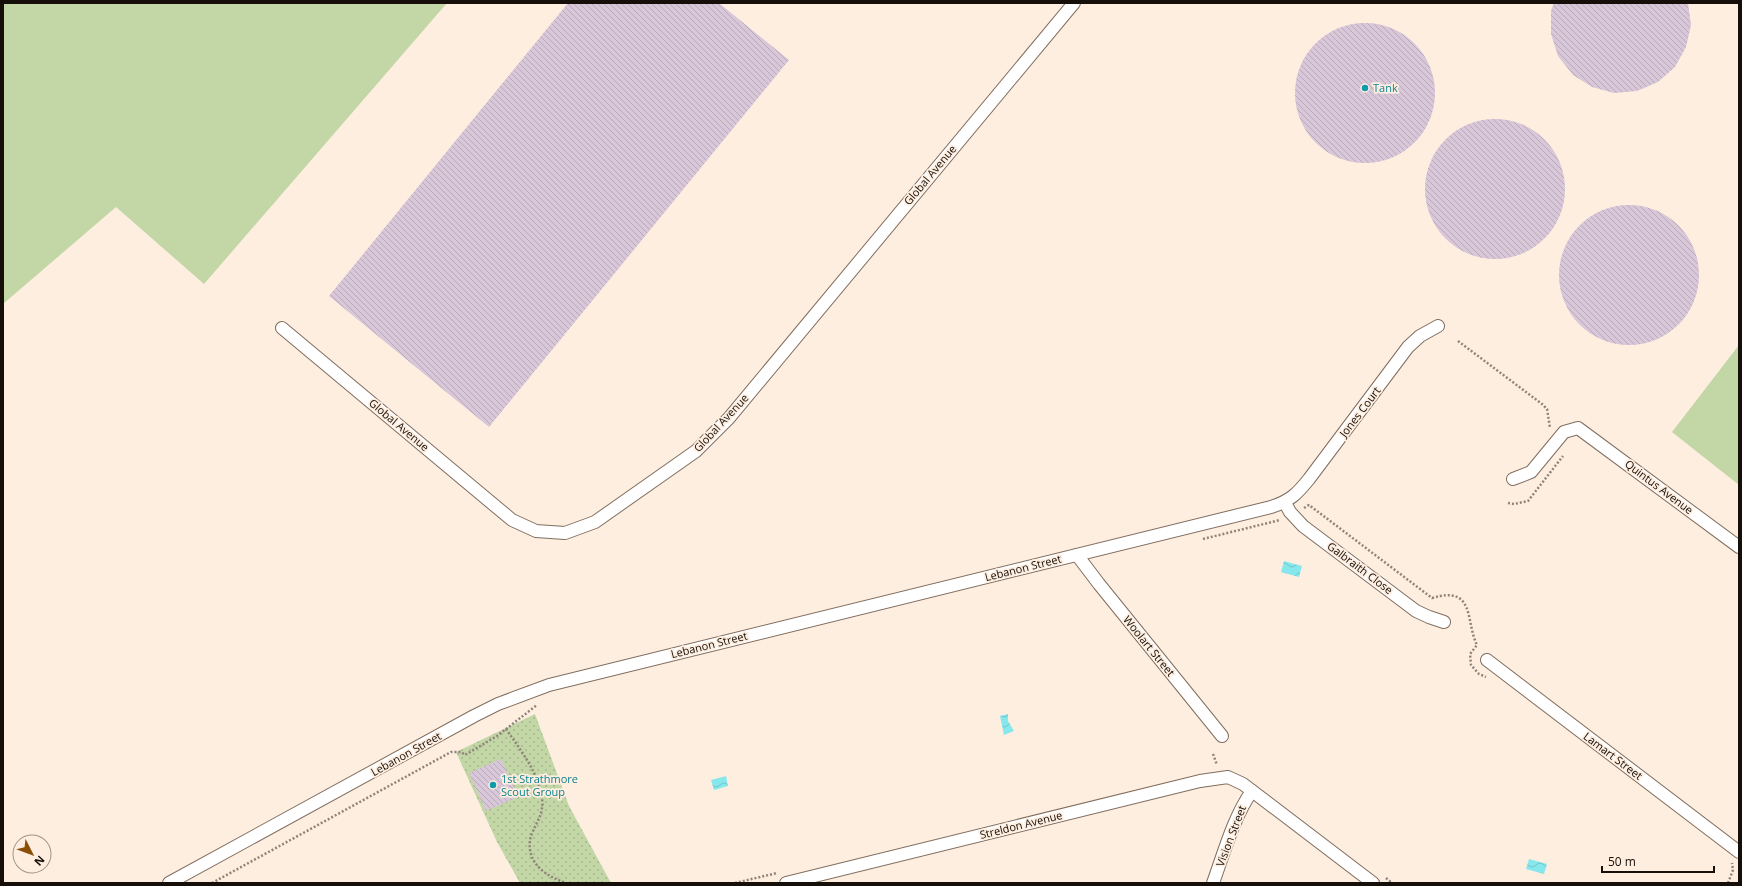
<svg xmlns="http://www.w3.org/2000/svg" width="1742" height="886" font-family="'Open Sans',sans-serif">
  <style>
    .green { fill: #c3d6a6 }
    .park { fill: url(#park-dots) }
    .water { fill: url(#water-waves) }
    .building { fill: url(#building-back-hatch) }
    .lines { fill: none; stroke-linecap: round; stroke-linejoin: round }
    .minor-casing { stroke: #806e5f; stroke-width: 14 }
    .path { stroke: #90847a; stroke-width: 2.5; stroke-dasharray: 2 2; stroke-linecap: butt }
    .minor { stroke: #fff; stroke-width: 12 }
    .culture-dot { fill: #0f9aa8; stroke: #feeee0; stroke-width: 1.5 }
    .labels { text-anchor: middle; stroke-width: 3.5; stroke-linejoin: round; paint-order: stroke }
    .culture-label { font-size: 11px; fill: #0d838f; stroke: #feeee0; text-anchor: start }
    .street-label { font-size: 11px; fill: #160f09; stroke: #feeee0 }
  </style>
  <defs>
    <pattern id="park-dots" width="8" height="8" patternUnits="userSpaceOnUse"><rect width="8" height="8" fill="#c3d6a6"/><path d="M2 2h.1M6 6h.1" fill="none" stroke="#a7b68e" stroke-width="1.8" stroke-linecap="round"/></pattern>
    <pattern id="water-waves" width="16" height="10" patternUnits="userSpaceOnUse"><rect width="16" height="10" fill="#86e7ed"/><path d="M0 5q4-4 8 0t8 0" fill="none" stroke="#73c5ca"/></pattern>
    <pattern id="building-back-hatch" width="6" height="6" patternUnits="userSpaceOnUse"><rect width="6" height="6" fill="#d8c6d9"/><path d="M-1 5l2 2M0 0l6 6M5-1l2 2" fill="none" stroke="#b9a9b9"/></pattern>
  </defs>
  <rect width="100%" height="100%" fill="#feeee0"/>
  <g class="green">
    <polygon points="3,3 447,3 204,284 116,207 3,304"/>
    <polygon points="1739,345 1739,485 1672,432"/>
  </g>
  <polygon class="park" points="535,714 569,806 611,883 520,883 497,842 456,752"/>
  <g class="water">
    <polygon points="1284,561 1302,566 1299,577 1281,572"/>
    <polygon points="1008,714 1008,721 1014,731 1004,735 1000,716"/>
    <polygon points="726,776 728,786 714,790 711,780"/>
    <polygon points="1529,859 1547,864 1544,874 1526,869"/>
  </g>
  <g class="building">
    <polygon points="568,3 719,3 789,60 489,427 329,296"/>
    <polygon points="1554,3 1688,3 1691,25 1686,47 1675,67 1658,82 1637,91 1614,93 1592,87 1573,75 1558,56 1551,34 1551,11"/>
    <circle cx="1365" cy="93" r="70"/>
    <circle cx="1495" cy="189" r="70"/>
    <circle cx="1629" cy="275" r="70"/>
    <polygon points="501,759 518,797 486,811 469,773"/>
  </g>
  <g class="lines">
    <g class="minor-casing">
      <g id="minor">
        <polyline points="282,328 512,520 536,531 565,533 595,522 696,451 729,418 1074,3"/>
        <polyline points="1513,479 1531,472 1564,432 1578,428 1739,547"/>
        <polyline points="1285,503 1290,512 1303,526 1416,611 1429,617 1444,622"/>
        <polyline points="1077,555 1099,584 1222,736"/>
        <polyline points="1487,660 1739,852"/>
        <path d="M169,883l305,-167 24,-12 51,-19 722,-178c19,-6 26,-13 38,-28l99,-132 12,-11 18,-10"/>
        <polyline points="786,883 1200,781 1228,777 1243,784 1373,883"/>
        <path d="M1213,883c11,-30 20,-65 39,-92"/>
      </g>
    </g>
    <g class="path">
      <polyline points="1458,341 1542,404 1547,409 1550,428"/>
      <polyline points="1508,503 1514,504 1528,501 1563,456"/>
      <path d="M1304,508l5,-3 123,93c44,-13 33,23 45,47l-7,9 1,11 8,9 7,3"/>
      <polyline points="1203,539 1280,520"/>
      <path d="M506,729c12,17 32,44 35,64 1,5 2,11 1,15 -1,11 -10,21 -12,32 -3,24 16,36 36,43"/>
      <polyline points="1213,754 1217,765"/>
      <polyline points="1386,878 1392,883"/>
      <polyline points="212,883 451,752 461,752 465,755 497,736 537,705"/>
      <polyline points="735,883 777,873"/>
      <polyline points="1728,883 1733,870 1732,863"/>
    </g>
    <use href="#minor" class="minor"/>
  </g>
  <g class="culture-dot">
    <circle cx="1365" cy="88" r="4"/>
    <circle cx="493" cy="785" r="4"/>
  </g>
  <g class="labels">
    <g class="culture-label">
      <text x="1373" y="92">Tank</text>
      <text x="501" y="783">1st Strathmore<tspan x="501" dy="13">Scout Group</tspan></text>
    </g>
    <g class="street-label">
      <text transform="translate(930 175) rotate(-50)" y="4">Global Avenue</text>
      <text transform="translate(1360 412) rotate(-53)" y="4">Jones Court</text>
      <text transform="translate(721 423) rotate(-47)" y="4">Global Avenue</text>
      <text transform="translate(399 425) rotate(40)" y="4">Global Avenue</text>
      <text transform="translate(1659 487) rotate(37)" y="4">Quintus Avenue</text>
      <text transform="translate(1023 568) rotate(-14)" y="4">Lebanon Street</text>
      <text transform="translate(1360 568) rotate(37)" y="4">Galbraith Close</text>
      <text transform="translate(709 645) rotate(-14)" y="4">Lebanon Street</text>
      <text transform="translate(1149 646) rotate(51)" y="4">Woolart Street</text>
      <text transform="translate(406 754) rotate(-29)" y="4">Lebanon Street</text>
      <text transform="translate(1613 756) rotate(37)" y="4">Lamart Street</text>
      <text transform="translate(1021 825) rotate(-14)" y="4">Streldon Avenue</text>
      <text transform="translate(1231 836) rotate(-69)" y="4">Vision Street</text>
    </g>
  </g>
  <rect width="1742" height="886" fill="none" stroke="#160f09" stroke-width="8"/>
  <g transform="translate(32 854) rotate(132)"><circle r="19" fill="#feeee0" stroke="#a1958a"/>
  <path d="M0-3L7 15L0 10L-7 15Z" fill="#894f06"/>
  <text y="-6" font-size="11" font-weight="bold" text-anchor="middle" fill="#160f09">N</text>
  </g>
  <path d="M1602 866v6h112v-6" fill="none" stroke="#160f09" stroke-width="2"/>
  <text x="1608" y="866" font-size="12" fill="#160f09" stroke="#feeee0" stroke-width="3" paint-order="stroke">50 m</text>
</svg>
